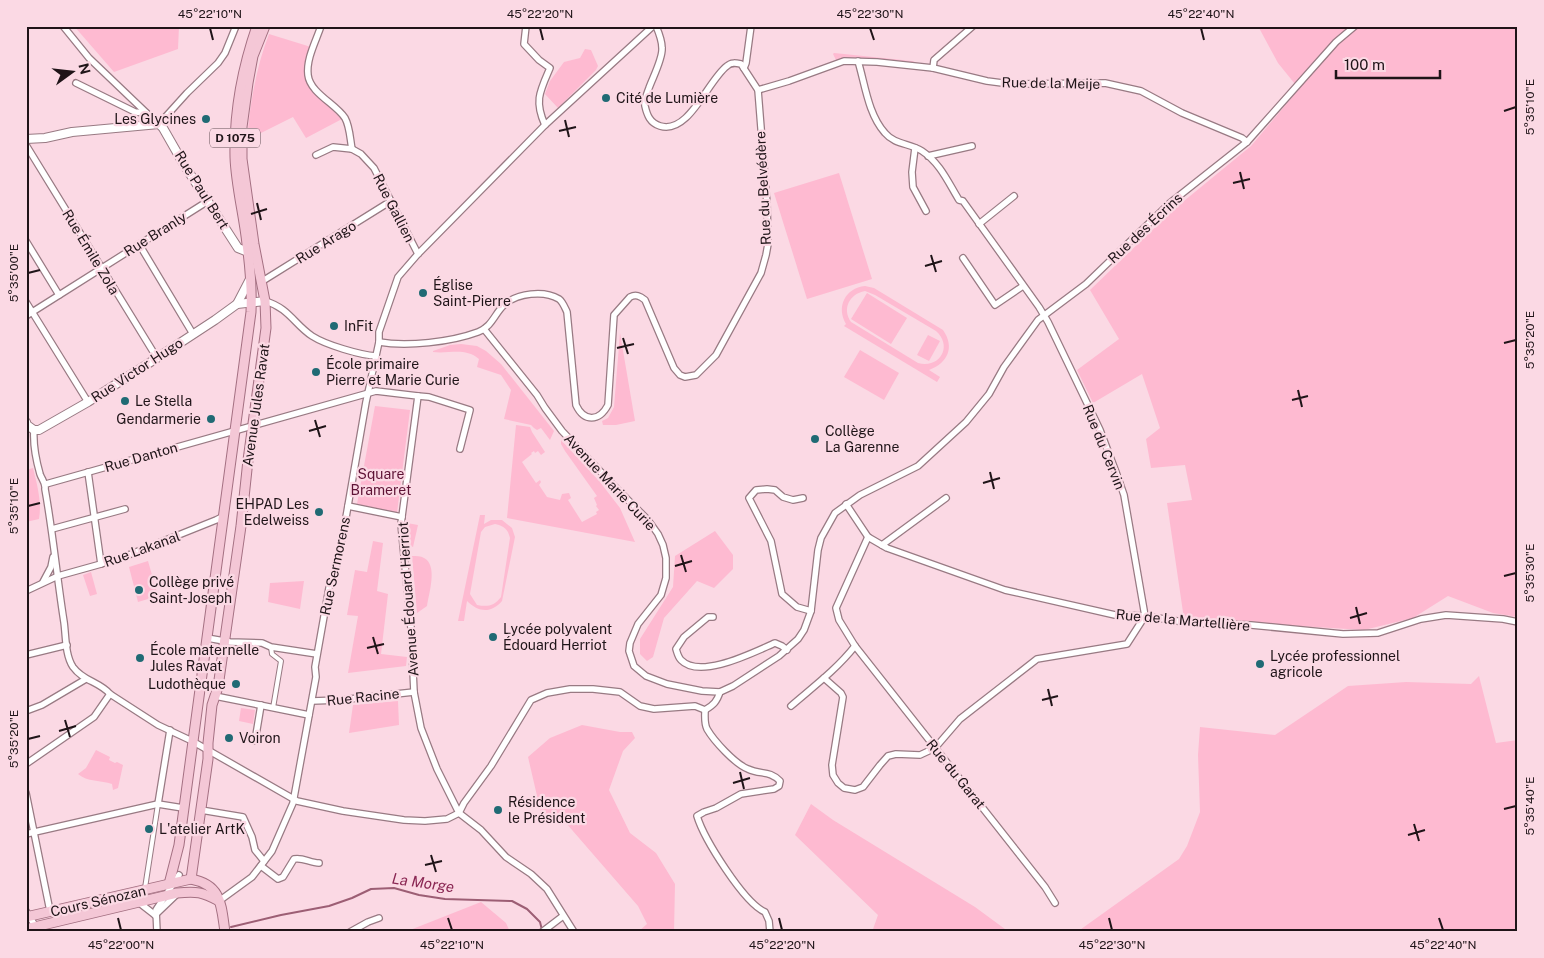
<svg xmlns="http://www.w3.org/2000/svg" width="1544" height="958" font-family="'Public Sans',sans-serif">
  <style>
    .green { fill: #febad1; fill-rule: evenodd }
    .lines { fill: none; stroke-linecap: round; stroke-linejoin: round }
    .stream { stroke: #9c5e74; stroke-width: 2 }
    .pedestrian-casing { stroke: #987a83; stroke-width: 6 }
    .minor-casing { stroke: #987a83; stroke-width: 8 }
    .secondary-casing { stroke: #987a83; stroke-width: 10 }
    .primary-casing { stroke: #a47082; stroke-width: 11 }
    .pedestrian { stroke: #fff; stroke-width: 4 }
    .minor { stroke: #fff; stroke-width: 5.5 }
    .secondary { stroke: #fff; stroke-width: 8 }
    .primary { stroke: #f4c7d6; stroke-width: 9 }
    .ticks { fill: none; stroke: #1f1418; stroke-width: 2 }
    .poi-dot { fill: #206a74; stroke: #fbd9e4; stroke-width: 2 }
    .labels { text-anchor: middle; stroke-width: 4.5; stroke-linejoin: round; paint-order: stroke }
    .shield { fill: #fbd9e4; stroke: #614f55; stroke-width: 1 }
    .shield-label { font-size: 12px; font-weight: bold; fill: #1f1418 }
    .street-label { font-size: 14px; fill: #1f1418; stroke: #fbd9e4 }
    .poi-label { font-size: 14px; fill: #1f1418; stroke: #fbd9e4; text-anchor: start }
    .park-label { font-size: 14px; fill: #5e1336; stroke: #fbd9e4 }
    .water-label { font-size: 15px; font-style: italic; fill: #8a2753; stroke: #fbd9e4 }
    .neatline { fill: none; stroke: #1f1418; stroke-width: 2 }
    .ticks-label { font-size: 12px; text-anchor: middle; fill: #1f1418 }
  </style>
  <rect width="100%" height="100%" fill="#fbd9e4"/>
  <g class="green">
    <polygon points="74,26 179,26 178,49 114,72"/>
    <polygon points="1258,26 1518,26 1518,617 1493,613 1448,596 1413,618 1364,630 1184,619 1167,503 1192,500 1185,465 1151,468 1146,439 1160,428 1142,374 1093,403 1077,370 1119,339 1090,290 1173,210 1251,146 1299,89 1278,63"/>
    <path d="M269,34l42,13c-3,7 -6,15 -6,23 0,19 24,36 37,49l-36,19 -13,-21 -46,23c3,-37 9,-72 22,-106z"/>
    <polygon points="585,49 591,50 598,66 596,70 558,108 545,94 550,81 564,62 580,58"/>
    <polygon points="834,53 912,61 918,63 917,66 890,61 860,58 836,60 833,54"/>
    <polygon points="839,173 872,279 807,299 774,193"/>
    <path d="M865,286l9,2 69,42c12,17 5,33 -14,40l11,7 -3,5 -93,-56 2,-2c-10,-17 -1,-36 19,-38zM865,291l10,4 61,36c17,15 4,38 -18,32l-67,-41c-9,-13 -2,-28 14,-31z"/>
    <polygon points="867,293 907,318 891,344 851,319"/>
    <polygon points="620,333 635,421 616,425 603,425 602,421 608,418 614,407"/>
    <polygon points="928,335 940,341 929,361 917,355"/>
    <path d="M461,344l16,2 9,5 15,13 53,67 -4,9 -9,-12 -4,2 -3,-2 -3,-3 -27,-6 7,-29 -10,-15 -24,-8 2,-8c-14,-12 -29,-5 -46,-7v-1l17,-6z"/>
    <polygon points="860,350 899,373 884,400 844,377"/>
    <polygon points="375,406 410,410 397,513 357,504"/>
    <polygon points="516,425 530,427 532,432 545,452 541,455 538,451 535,453 534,451 531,453 532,454 522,462 536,483 540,480 541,482 539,485 547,497 560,500 562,494 569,493 571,498 568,500 582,522 597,514 596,512 599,510 596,506 597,505 594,498 597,496 565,451 561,444 561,440 600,482 620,508 635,542 507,518"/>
    <path d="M33,468c4,16 9,34 6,51l-13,3v-52z"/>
    <path d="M480,515h5l-1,9 7,-4h11l10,8 3,9 -13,64c-11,13 -24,11 -35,0l-3,20h-6zM495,524c9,2 13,5 15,14l-9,59c-7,9 -13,10 -24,8l-7,-11 11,-62 4,-5z"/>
    <polygon points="407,523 418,525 413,547 409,545"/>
    <polygon points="715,531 733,555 733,569 714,588 697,581 664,618 653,657 647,661 640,654 640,639 673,587 675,556"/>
    <polygon points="373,541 383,543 377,591 388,594 381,654 407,657 406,666 348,673 358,616 347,615 355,570 367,572"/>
    <path d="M412,556c4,0 9,0 12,2 14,7 5,35 3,48l-10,7z"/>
    <polygon points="148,561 158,596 138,602 129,567"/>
    <polygon points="91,572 97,594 90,596 83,575"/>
    <polygon points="304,581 300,609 268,602 270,583"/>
    <polygon points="1479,676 1496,743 1518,740 1518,932 1077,932 1179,859 1187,846 1200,812 1198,755 1200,727 1275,735 1348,686 1406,682 1471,684"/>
    <polygon points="398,701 399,725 349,733 353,705"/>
    <polygon points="241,708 255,710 253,724 239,721"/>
    <polygon points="582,725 620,732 632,732 635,738 623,751 609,790 630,833 656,853 675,884 674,932 638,932 647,924 638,906 566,823 541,813 528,757 550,738"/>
    <path d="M96,750l14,7 -1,3 6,3 2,-1 6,3 -5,23 -5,2 -1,-6c-11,-4 -25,-2 -34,-10l8,-6z"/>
    <polygon points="811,804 833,820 975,907 1009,932 872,932 878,915 795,835"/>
    <polygon points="481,902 506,923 510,932 405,932"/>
  </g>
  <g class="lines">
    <polyline class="stream" points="231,927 281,915 329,906 352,898 371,889 394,888 419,895 445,899 512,901 527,909 540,922 542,930"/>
    <g class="pedestrian-casing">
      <g id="pedestrian">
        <polyline points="271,647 272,654 281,661 273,708"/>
        <polyline points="145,888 158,804"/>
      </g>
    </g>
    <g class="minor-casing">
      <g id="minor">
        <polyline points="63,26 89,58 157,123"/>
        <path d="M321,26c-5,15 -15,33 -13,49 2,18 28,29 37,43 5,9 5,21 7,31"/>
        <path d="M526,26l-2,18 15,16 11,8c-10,23 -16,33 -5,57"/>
        <polyline points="744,68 746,63 751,26"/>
        <polyline points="933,68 934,60 973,26"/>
        <polyline points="76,83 135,112 146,113"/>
        <polyline points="758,90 789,81 844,61 877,62 933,68 987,81 1010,84 1105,83 1141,91 1182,113 1242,138 1247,142"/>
        <polyline points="159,124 187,93 218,63 225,53 236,26"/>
        <polyline points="26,145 157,358"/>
        <polyline points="915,148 912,172 913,187 926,211"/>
        <polyline points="316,155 333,147 352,149 361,154 374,168 418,254"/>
        <polyline points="928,156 972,146"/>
        <polyline points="979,224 1014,196"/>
        <polyline points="26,241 59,295"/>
        <polyline points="139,244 193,334"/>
        <polyline points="963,258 995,305 1023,286"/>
        <polyline points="261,282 391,201"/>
        <path d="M265,301c24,7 29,23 47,35 14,9 48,19 64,20"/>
        <polyline points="26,302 88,402"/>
        <polyline points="26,316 208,201"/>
        <polyline points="484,329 537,395 545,408 562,431 617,489 648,520 658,534 663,545 666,558 666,578 661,595 638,624 630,643 629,651 634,666 646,676 667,684 702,691 720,692 733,686 779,656 798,639 804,630 811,611 818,550 821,538 835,513 860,495 918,466 966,422 989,394 1004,367 1038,320 1086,284 1170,203 1247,142 1336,42 1355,26"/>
        <path d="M379,342c28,5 72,0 99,-10 14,-5 17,-19 26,-27 13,-12 40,-15 55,-6 4,3 6,9 8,13l9,93c8,17 23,17 32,0l6,-90 16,-18c6,-3 10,-1 15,3l29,68 6,7 5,2 11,-2 20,-20 45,-82 5,-18 2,-11 -1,-40 -9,-114 -17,-26c-5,-1 -10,-2 -14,2 -19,14 -38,69 -67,60 -10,-3 -13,-11 -15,-20 -1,-7 2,-12 4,-18 4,-11 14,-30 13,-40 0,-8 -3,-15 -6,-22"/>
        <polyline points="418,396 429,397 470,410 460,449"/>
        <path d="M34,430c-1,14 2,30 6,44 2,6 6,9 5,15 8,44 12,89 19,133 2,14 1,33 9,45 10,14 27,15 37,27l48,31 34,16 105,60 46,10 61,9 21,1 22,-2 12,-6"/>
        <polyline points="88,472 101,564"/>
        <polyline points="46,484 376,391 418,396 401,524 411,628 414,692 421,728 437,769 459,813 481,830 506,857 531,874 547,889 574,932"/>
        <polyline points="803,498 793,500 783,497 775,490 767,489 756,490 749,498 771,541 782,594 797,607 811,611"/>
        <polyline points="846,504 868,537 887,548 1005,590 1115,615 1145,616 1190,623 1251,625 1343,634 1378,633 1421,619 1446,615 1503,619 1518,622"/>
        <polyline points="348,506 402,517"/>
        <polyline points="52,529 125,509"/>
        <polyline points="868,537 836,608 839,620 855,646 1045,887 1055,903"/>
        <polyline points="882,545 946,498"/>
        <polyline points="43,582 51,567 53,557"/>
        <polyline points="26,591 58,576 101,564 131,554 216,520 224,516"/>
        <path d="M713,617h-5l-24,20 -8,12c1,3 2,8 5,11 19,20 73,-8 94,-17l7,3 5,4"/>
        <polyline points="207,638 230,642 262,643 271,647 317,654"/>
        <polyline points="26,655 67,645"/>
        <path d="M824,678l17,15 2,4 -11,68 1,10 5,8 6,5 11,2 8,-3 17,-22 8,-9 8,-2 24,1 15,-7 25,-29 77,-60 90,-15 18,-28 -21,-121 -7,-20 -17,-45 -52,-108 -9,-15 -76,-106 -4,-1c-11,-18 -19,-37 -37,-49 -12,-8 -27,-6 -37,-18 -17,-19 -20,-49 -27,-72"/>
        <polyline points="215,696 309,715"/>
        <polyline points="312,701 340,700 414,692"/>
        <path d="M791,706c22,-19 46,-37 64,-60"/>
        <path d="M705,710c0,6 -1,13 2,19 7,12 28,35 41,40 13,6 21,1 32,12l-1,5 -5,3 -33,5 -25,14 -12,4 -7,4c7,23 47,87 68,96l4,9 1,11"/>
        <polyline points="26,711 42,705 86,679"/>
        <polyline points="255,741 261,705"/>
        <polyline points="26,764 94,717 110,694"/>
        <polyline points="26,793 50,911"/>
        <polyline points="158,804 170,730"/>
        <polyline points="201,810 243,817 252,837 255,850 264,861"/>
        <path d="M459,813l5,-10 27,-37 40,-66 16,-7 23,-4h23l27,3 20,14 14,3 41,-3 10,4c9,-5 12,-9 15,-18"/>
        <polyline points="26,834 158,804 183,808"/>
        <path d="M261,866l17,13 5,-2 11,-18c9,-2 16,4 25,4"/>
        <polyline points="137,901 155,915"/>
        <polyline points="219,901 252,877 272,851 293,803 316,677 315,667 329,588 336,568 345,523 366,402 379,342 379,332 398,277 418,254 545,125 653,26"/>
        <polyline points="26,911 39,932"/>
        <polyline points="155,915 177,894"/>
        <polyline points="157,932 156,910 179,875"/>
        <polyline points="350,932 368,922 379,918"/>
        <polyline points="542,932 563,916"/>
      </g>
    </g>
    <g class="secondary-casing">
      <g id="secondary">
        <polyline points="26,139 45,138 72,132 159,124 163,128 183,163 238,248 248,252 251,251"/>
        <polyline points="237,304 250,279"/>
        <polyline points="26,422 27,425 34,430 39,430 88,402 157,358 215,320 237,304 265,301"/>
      </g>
    </g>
    <g class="primary-casing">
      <g id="primary">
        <polyline points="191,879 208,759 208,743 212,705 218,687 241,526 248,460 266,328 265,301 254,244 242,159 242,127 248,83 253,56 265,26"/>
        <path d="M169,884l10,-39 72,-533c1,-23 -1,-46 -4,-68 -3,-29 -11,-58 -12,-87 -1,-46 7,-88 22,-131"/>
        <path d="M26,917l165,-38c31,6 30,26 34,53"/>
        <path d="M26,929l151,-36c20,-2 25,-1 42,8"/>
      </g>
    </g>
    <use href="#pedestrian" class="pedestrian"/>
    <use href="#minor" class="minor"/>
    <use href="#secondary" class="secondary"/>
    <use href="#primary" class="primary"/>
  </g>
  <path class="ticks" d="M210,28l3,12M540,28l3,12M870,28l4,12M1201,28l3,12M1504,111l12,-4M565,120l4,17M559,131l17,-4M1240,172l4,17M1233,183l17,-4M257,203l4,17M251,214l16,-5M931,255l5,17M925,266l17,-5M28,273l12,-3M623,338l5,16M1504,343l12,-3M617,348l17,-4M1298,390l4,17M1292,400l16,-4M315,420l5,17M309,431l17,-5M990,472l4,17M983,483l17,-5M28,506l12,-3M681,555l5,17M675,566l17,-5M1504,576l12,-3M1356,607l4,17M1350,618l17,-5M373,637l5,17M367,648l17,-4M1048,689l4,17M1042,700l16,-4M65,720l5,17M59,731l17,-5M28,739l12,-3M740,772l4,17M733,783l17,-5M1504,809l12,-3M1414,824l5,17M1408,835l17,-5M431,855l5,17M425,865l17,-4M118,918l3,12M448,918l4,12M779,918l3,12M1109,918l3,12M1439,918l4,12"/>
  <g class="poi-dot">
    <circle cx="606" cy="98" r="5"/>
    <circle cx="206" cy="119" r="5"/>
    <circle cx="423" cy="293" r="5"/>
    <circle cx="334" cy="326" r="5"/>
    <circle cx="316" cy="372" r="5"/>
    <circle cx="125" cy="401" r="5"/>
    <circle cx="211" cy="419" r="5"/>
    <circle cx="815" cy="439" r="5"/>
    <circle cx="319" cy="512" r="5"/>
    <circle cx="139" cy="590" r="5"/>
    <circle cx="493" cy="637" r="5"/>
    <circle cx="140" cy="658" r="5"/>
    <circle cx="1260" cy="664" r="5"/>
    <circle cx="236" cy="684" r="5"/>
    <circle cx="229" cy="738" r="5"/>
    <circle cx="498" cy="810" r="5"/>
    <circle cx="149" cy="829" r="5"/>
  </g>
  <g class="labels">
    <rect class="shield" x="210" y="128.5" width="50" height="19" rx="4"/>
    <g class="shield-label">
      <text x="235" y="142">D 1075</text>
    </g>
    <g class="street-label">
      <text transform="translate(1051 83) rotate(1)" y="5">Rue de la Meije</text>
      <text transform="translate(763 188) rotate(-93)" y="5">Rue du Belvédère</text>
      <text transform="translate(202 190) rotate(58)" y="5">Rue Paul Bert</text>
      <text transform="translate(394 208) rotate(63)" y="5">Rue Gallien</text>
      <text transform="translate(1145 228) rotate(-43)" y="5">Rue des Écrins</text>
      <text transform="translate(155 234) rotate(-32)" y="5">Rue Branly</text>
      <text transform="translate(326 242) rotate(-32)" y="5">Rue Arago</text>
      <text transform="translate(91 252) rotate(59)" y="5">Rue Émile Zola</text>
      <text transform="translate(137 370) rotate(-33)" y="5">Rue Victor Hugo</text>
      <text transform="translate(256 405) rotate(-82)" y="5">Avenue Jules Ravat</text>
      <text transform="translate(1104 447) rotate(68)" y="5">Rue du Cervin</text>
      <text transform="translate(141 457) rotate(-16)" y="5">Rue Danton</text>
      <text transform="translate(610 482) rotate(47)" y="5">Avenue Marie Curie</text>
      <text transform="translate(142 549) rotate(-20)" y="5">Rue Lakanal</text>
      <text transform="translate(335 566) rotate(-78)" y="5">Rue Sermorens</text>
      <text transform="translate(408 599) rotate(-94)" y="5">Avenue Édouard Herriot</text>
      <text transform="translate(1183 620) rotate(5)" y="5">Rue de la Martellière</text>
      <text transform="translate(363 697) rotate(-6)" y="5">Rue Racine</text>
      <text transform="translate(956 774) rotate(51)" y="5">Rue du Garat</text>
      <text transform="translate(98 901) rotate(-13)" y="5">Cours Sénozan</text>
    </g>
    <g class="poi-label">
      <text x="616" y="103">Cité de Lumière</text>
      <text x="196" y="124" text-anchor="end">Les Glycines</text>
      <text x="433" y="290">Église<tspan x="433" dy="16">Saint-Pierre</tspan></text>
      <text x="344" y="331">InFit</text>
      <text x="326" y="369">École primaire<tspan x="326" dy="16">Pierre et Marie Curie</tspan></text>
      <text x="135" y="406">Le Stella</text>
      <text x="201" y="424" text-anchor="end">Gendarmerie</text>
      <text x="825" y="436">Collège<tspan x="825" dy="16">La Garenne</tspan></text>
      <text x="309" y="509" text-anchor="end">EHPAD Les<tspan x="309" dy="16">Edelweiss</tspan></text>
      <text x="149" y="587">Collège privé<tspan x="149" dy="16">Saint-Joseph</tspan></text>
      <text x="503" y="634">Lycée polyvalent<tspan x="503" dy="16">Édouard Herriot</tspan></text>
      <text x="150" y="655">École maternelle<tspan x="150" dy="16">Jules Ravat</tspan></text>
      <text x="1270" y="661">Lycée professionnel<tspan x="1270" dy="16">agricole</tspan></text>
      <text x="226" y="689" text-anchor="end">Ludothèque</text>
      <text x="239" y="743">Voiron</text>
      <text x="508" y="807">Résidence<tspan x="508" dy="16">le Président</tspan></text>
      <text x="159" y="834">L'atelier ArtK</text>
    </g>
    <g class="park-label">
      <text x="381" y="479">Square<tspan x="381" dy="16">Brameret</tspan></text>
    </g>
    <g class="water-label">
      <text transform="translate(423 883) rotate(8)" y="5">La Morge</text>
    </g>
  </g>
  <rect width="1544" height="958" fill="none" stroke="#fbd9e4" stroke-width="55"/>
  <g transform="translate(72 72) rotate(75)" stroke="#fbd9e4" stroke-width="4" paint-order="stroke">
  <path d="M0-4L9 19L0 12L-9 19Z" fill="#1f1418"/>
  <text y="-8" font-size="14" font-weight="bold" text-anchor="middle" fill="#1f1418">N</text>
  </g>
  <path d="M1336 70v8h104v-8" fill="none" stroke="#1f1418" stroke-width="2.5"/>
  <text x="1344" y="70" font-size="15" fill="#1f1418" stroke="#fbd9e4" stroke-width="4" paint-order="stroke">100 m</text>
  <rect x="28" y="28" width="1488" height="902" class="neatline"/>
  <g class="ticks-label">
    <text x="210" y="18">45°22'10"N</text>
    <text x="540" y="18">45°22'20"N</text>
    <text x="870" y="18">45°22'30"N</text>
    <text x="1201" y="18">45°22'40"N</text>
    <text transform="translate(1530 107) rotate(-90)" y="4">5°35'10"E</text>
    <text transform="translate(14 273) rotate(-90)" y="4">5°35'00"E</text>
    <text transform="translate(1530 340) rotate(-90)" y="4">5°35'20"E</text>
    <text transform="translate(14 506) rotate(-90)" y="4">5°35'10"E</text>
    <text transform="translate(1530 573) rotate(-90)" y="4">5°35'30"E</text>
    <text transform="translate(14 739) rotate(-90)" y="4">5°35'20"E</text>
    <text transform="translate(1530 806) rotate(-90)" y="4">5°35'40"E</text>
    <text x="121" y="949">45°22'00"N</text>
    <text x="452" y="949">45°22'10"N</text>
    <text x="782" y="949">45°22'20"N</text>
    <text x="1112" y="949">45°22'30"N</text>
    <text x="1443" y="949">45°22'40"N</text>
  </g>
</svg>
